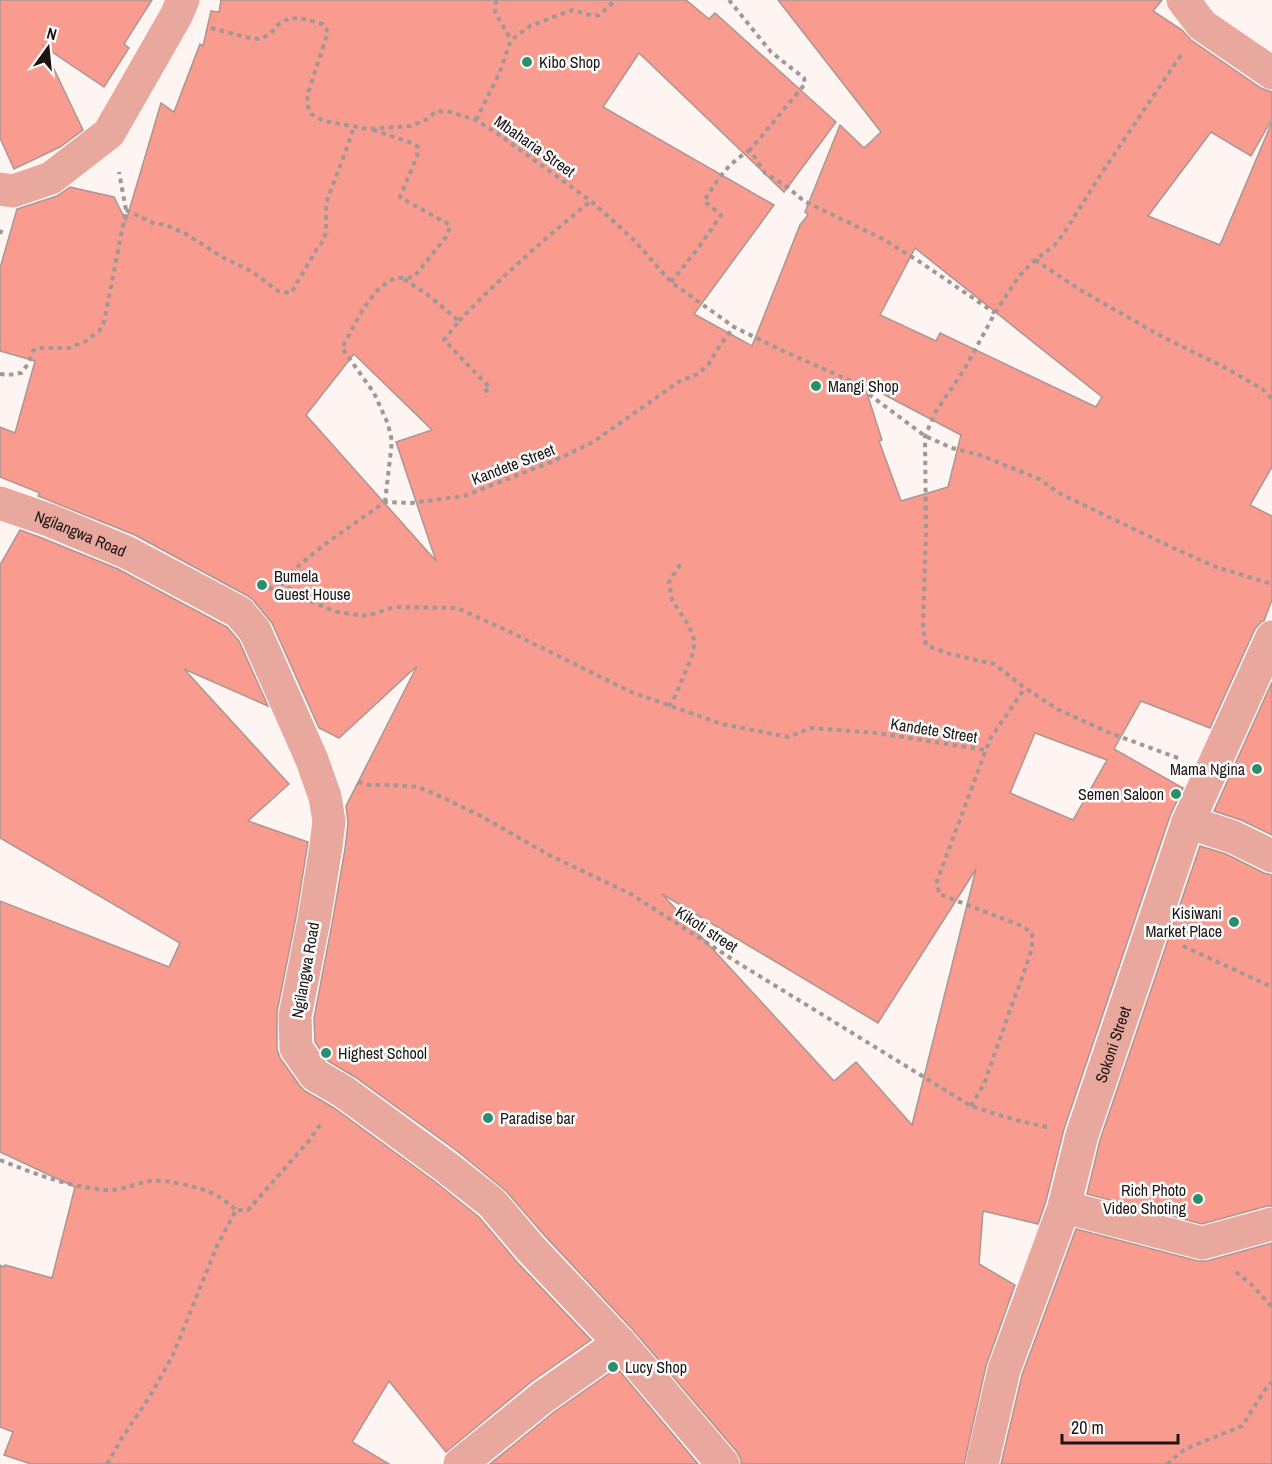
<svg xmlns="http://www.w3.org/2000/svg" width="1272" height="1464" font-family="'Archivo Narrow',sans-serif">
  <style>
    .building { fill: #f99b8e; stroke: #ab9693; stroke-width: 1.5; fill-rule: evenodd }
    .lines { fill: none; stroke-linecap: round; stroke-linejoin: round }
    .path { stroke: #a09796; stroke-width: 4; stroke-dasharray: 4.5 4.5; stroke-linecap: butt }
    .minor { stroke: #e9a89e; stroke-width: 33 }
    .poi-dot { fill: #2a906c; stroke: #fff; stroke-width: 2 }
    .labels { text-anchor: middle; stroke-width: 5; stroke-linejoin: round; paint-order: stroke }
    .poi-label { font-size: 16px; fill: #1d1514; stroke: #fff; text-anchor: start }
    .street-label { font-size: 16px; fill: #1d1514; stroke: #fff }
  </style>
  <rect width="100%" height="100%" fill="#fef5f3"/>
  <g class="building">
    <polygon points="0,0 152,0 124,44 129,48 104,87 43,46 83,130 60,147 14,169 0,138"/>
    <path d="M221,0h465l23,19 6,-6 121,109 -52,70 -145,-139 -36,54 171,98 -80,109 58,32 48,-121 8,-10 -3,-3 35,-87 24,23 17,-16 -103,-132h384l-9,11 29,19 9,10 70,48 11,4v27l-21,37 -40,-24 -63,84 72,29 52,-123v345l-22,38 22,11v84l-8,21 -3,1 -6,7 -45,99 -69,-27 -27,48 69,39 -13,28 -106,313 -18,72 -8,23 -55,-13 -4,53 36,21 -29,81 -22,98h-223v-4l-4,-8 -103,-121 -89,-95 -39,-45 -49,-40 -102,-74 -27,-16 -13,-19 -1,-24 18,-94 13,-75 3,-26 -2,-17 71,-140 -78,72 -20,-10 -47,-105 -19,-23 -5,-4 -113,-61 -97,-39 2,-3 -40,-16v-50l15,6 20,-72 -35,-10v-83l17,-59 40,-13 13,-9 44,10 12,24 35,-118 13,9 26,-68 3,2 8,-35 8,1zM915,248l187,149 -6,10 -156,-74 -4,8 -56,-26zM354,354l78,76 -36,12 40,119 -130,-146zM864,384l97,51 -13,52 -47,14 -22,-60 3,-1zM1035,733l72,27 -34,60 -63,-27zM976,869l-64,256 -56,-63 -22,19 -172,-187 216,129z"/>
    <polygon points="20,530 42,538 118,569 227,627 239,641 268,706 184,669 289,784 248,821 308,842 296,917 277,1012 277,1049 280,1058 300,1086 305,1091 334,1108 434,1181 479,1217 517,1262 591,1340 531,1382 446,1452 389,1381 352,1442 389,1464 31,1464 4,1455 13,1432 0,1427 0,1265 4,1267 5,1265 52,1278 75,1187 0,1152 0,901 169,967 180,943 0,838 0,565"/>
    <polygon points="1272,682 1272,835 1241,820 1214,811"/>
    <polygon points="1200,846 1226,854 1264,873 1272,875 1272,1206 1267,1206 1202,1224 1087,1194 1100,1140"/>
    <polygon points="1076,1229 1198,1261 1207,1261 1272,1243 1272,1464 1001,1464 1022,1375"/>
    <polygon points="617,1368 698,1464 490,1464 554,1412"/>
  </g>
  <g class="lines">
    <g class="path">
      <polyline points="496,0 495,12 511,40"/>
      <polyline points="729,0 771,52 804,78 805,84 750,150 765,173 786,186 804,201 883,239 920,262 995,313"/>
      <polyline points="211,28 245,37 260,39 270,34 279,24 290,18 304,19 323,24 328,32 308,93 307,104 311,114 324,121 368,129 411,126 427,119 437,111 450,112 476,120 498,134 591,201 634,240 671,282 734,327 783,351 851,381 925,436 952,448 980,455 1039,479 1059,493 1171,547 1216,567 1272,584"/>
      <polyline points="476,120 499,74 511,40 530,26 572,10 593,16 599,15 616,0"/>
      <path d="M373,130l39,13 6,4 -1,9 -17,41 3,2 47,26 -1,5 -3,7 -32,40c-6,1 -14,0 -20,2 -23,8 -41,49 -52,69l32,45 14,31 4,17 -7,61"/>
      <polyline points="126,210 153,223 166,225 186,234 224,258 251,271 278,291 291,293 318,247 324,240 326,231 326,203 345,153 354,127"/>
      <polyline points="0,234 3,226"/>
      <polyline points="1035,260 1082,291 1161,336 1226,368 1262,389 1272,399"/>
      <polyline points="404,279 428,295 459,321 444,340 490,388 484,392"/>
      <path d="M671,282l28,-35 22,-32 -17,-14c15,-23 21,-35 46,-51"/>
      <path d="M459,321c41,-43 86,-83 132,-120"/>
      <polyline points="0,374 8,375 21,373 28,364 33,351 38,348 69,348 86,341 99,331 104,322 126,210 119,172"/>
      <polyline points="280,582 310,601 329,609 337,612 367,616 394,607 457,608 504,629 631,692 722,724 788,737 811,728 877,733 985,750"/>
      <polyline points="269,590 325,544 385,502 411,503 464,496 554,461 593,442 680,381 698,374 708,365 720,345 734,327"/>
      <polyline points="668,706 673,701 692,656 695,642 689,626 672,600 669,582 681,563"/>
      <polyline points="1178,758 1110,733 1059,710 1025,688 994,664 950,654 926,645 923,627 926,533 925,436 936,411 964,370 995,313 1019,276 1035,260 1054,246 1064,233 1103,171 1181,55"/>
      <polyline points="358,782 369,785 392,785 418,787 435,794 479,815 551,856 631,894 735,961 971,1106 1015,1120 1047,1127"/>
      <polyline points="1183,946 1272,987"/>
      <polyline points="971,1106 984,1084 1014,999 1022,978 1032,948 1032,933 1022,926 939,894 937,881 990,739 1025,688"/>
      <path d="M0,1160c35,14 69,27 106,30 17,1 29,-7 45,-9 15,-2 49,6 63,13 8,4 15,10 22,16"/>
      <polyline points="1236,1272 1252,1285 1272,1307"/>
      <polyline points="107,1464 122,1438 150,1396 172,1357 217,1246 236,1210 248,1210 308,1142 322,1122"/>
      <polyline points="1167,1464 1185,1449 1242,1426 1267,1387 1272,1382"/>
    </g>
    <g class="minor">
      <polyline points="1183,0 1202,25 1272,73"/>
      <polyline points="0,189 13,191 51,178 109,133 176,16 183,0"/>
      <path id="s1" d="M0,503l49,17 77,32 113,60 16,19 57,129 13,37 4,24 -3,25 -12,74 -19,96 1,32 19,27 29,17 101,74 47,37 39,46 89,94 103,121"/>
      <polyline points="1188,822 1233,837 1272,856"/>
      <polyline points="1064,1207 1202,1243 1272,1224"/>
      <polyline points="460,1464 543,1397 620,1343"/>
      <path id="s2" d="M982,1464l22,-94 60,-163 18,-72 106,-313 84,-185"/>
    </g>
  </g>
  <g class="poi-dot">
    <circle cx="527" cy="62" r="6"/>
    <circle cx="816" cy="386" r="6"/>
    <circle cx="262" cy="585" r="6"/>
    <circle cx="1257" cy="769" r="6"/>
    <circle cx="1176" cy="794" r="6"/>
    <circle cx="1234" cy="922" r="6"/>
    <circle cx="326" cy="1053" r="6"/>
    <circle cx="488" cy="1118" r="6"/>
    <circle cx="1198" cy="1199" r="6"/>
    <circle cx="613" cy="1367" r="6"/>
  </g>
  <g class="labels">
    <g class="poi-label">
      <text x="539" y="68">Kibo Shop</text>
      <text x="828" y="392">Mangi Shop</text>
      <text x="274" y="582">Bumela<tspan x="274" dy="18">Guest House</tspan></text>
      <text x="1245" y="775" text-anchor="end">Mama Ngina</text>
      <text x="1164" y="800" text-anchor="end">Semen Saloon</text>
      <text x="1222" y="919" text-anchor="end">Kisiwani<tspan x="1222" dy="18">Market Place</tspan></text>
      <text x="338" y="1059">Highest School</text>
      <text x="500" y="1124">Paradise bar</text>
      <text x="1186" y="1196" text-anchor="end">Rich Photo<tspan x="1186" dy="18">Video Shoting</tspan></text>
      <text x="625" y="1373">Lucy Shop</text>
    </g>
    <g class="street-label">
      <text transform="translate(535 146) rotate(35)" y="6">Mbaharia Street</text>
      <text transform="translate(513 464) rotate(-21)" y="6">Kandete Street</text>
      <text dy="6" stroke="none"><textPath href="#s1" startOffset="86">Ngilangwa Road</textPath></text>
      <text transform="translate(934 730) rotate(9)" y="6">Kandete Street</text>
      <text transform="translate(707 929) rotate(33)" y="6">Kikoti street</text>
      <text transform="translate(305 970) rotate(-80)" y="6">Ngilangwa Road</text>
      <text dy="6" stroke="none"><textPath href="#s2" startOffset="440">Sokoni Street</textPath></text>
    </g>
  </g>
  <g transform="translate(48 48) rotate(15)" stroke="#ffffff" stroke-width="4.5" paint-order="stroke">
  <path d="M0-4.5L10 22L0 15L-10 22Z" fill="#1d1514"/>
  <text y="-9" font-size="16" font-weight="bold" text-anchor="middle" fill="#1d1514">N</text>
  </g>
  <path d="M1062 1434v9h116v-9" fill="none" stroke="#1d1514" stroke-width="3"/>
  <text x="1071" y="1434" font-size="18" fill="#1d1514" stroke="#ffffff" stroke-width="4.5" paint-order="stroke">20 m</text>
</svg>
